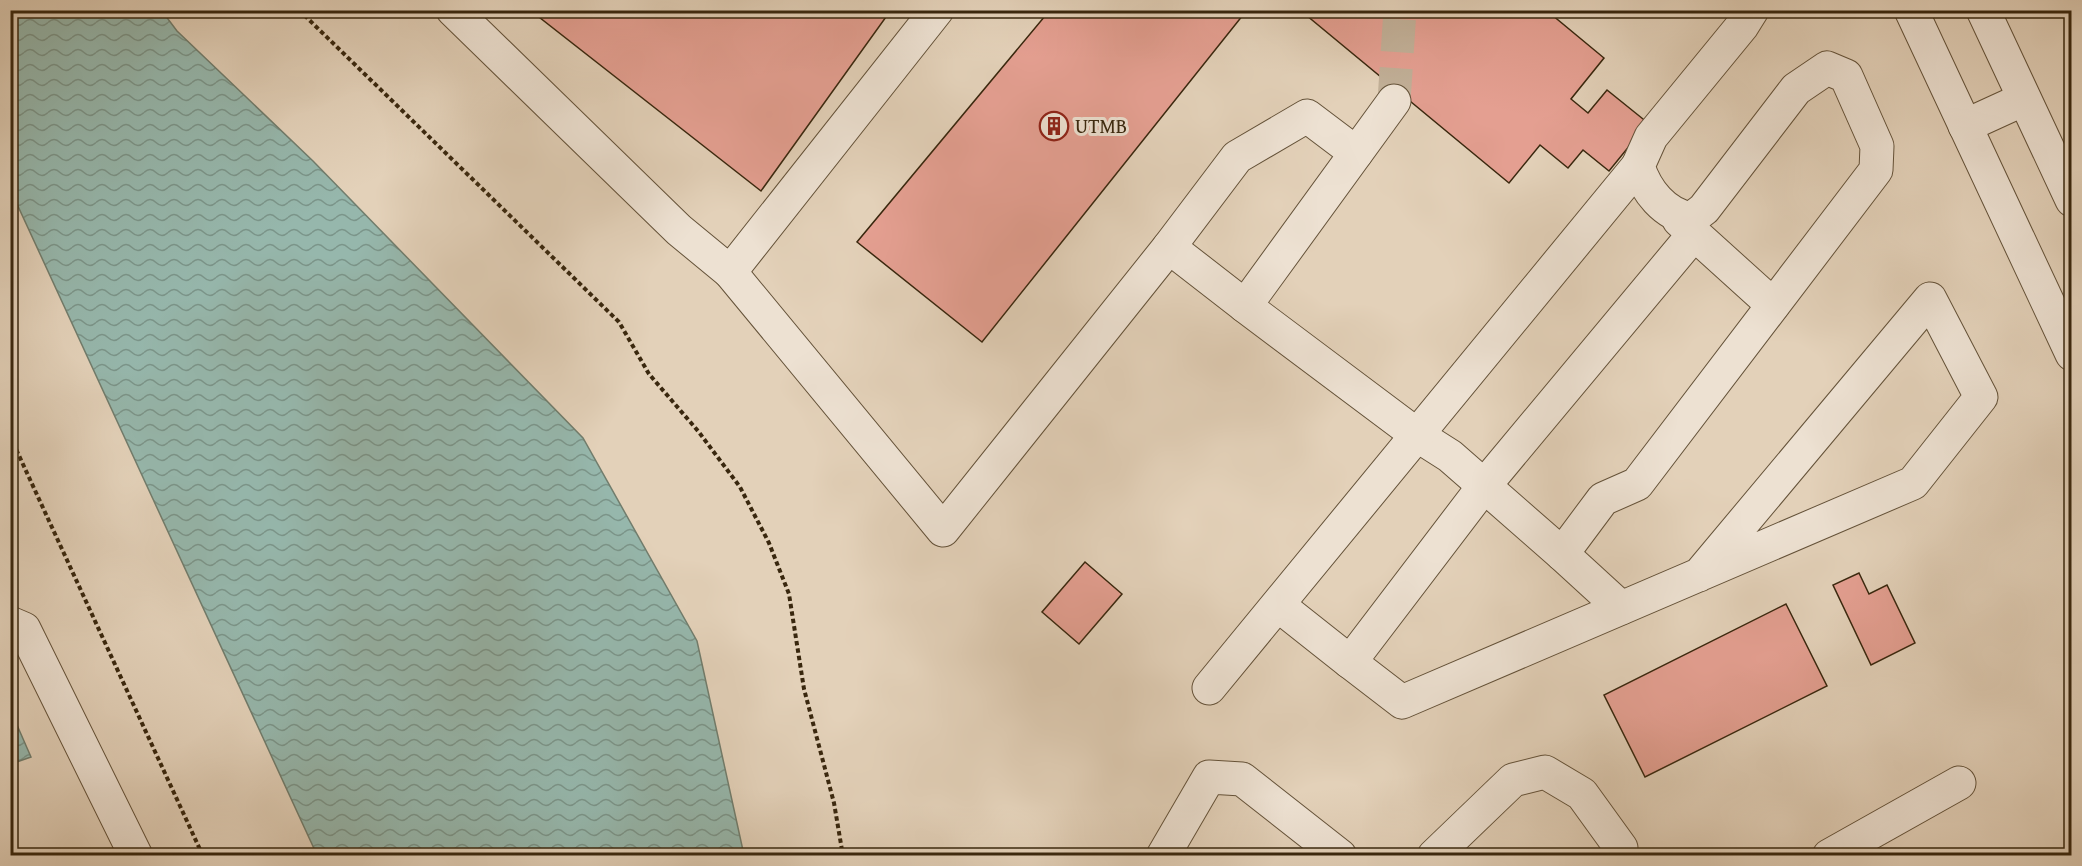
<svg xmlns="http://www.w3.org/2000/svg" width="2082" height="866" font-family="'Gentium Book Plus',serif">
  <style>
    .water { fill: url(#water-waves); stroke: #717d6d; stroke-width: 1.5 }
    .building { fill: #e49f91; stroke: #39270e; stroke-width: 1.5 }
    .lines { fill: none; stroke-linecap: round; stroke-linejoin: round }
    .minor-tunnel { stroke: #c1af97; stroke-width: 33; stroke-dasharray: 33 16; stroke-linecap: butt }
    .minor-casing { stroke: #645239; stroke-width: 35 }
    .path { stroke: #39270e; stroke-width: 4; stroke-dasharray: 4.5 3; stroke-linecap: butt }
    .minor { stroke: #ede1d2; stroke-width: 33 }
    .labels { text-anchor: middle; stroke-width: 6; stroke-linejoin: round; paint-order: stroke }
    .poi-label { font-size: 20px; fill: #39270e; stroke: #ede1d2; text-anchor: start }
  </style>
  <defs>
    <pattern id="water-waves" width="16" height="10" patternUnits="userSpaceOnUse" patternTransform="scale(1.5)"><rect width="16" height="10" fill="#96b7ac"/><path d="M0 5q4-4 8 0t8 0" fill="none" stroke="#7b958a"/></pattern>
  </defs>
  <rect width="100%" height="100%" fill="#e3d1b9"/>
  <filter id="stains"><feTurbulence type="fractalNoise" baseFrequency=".00333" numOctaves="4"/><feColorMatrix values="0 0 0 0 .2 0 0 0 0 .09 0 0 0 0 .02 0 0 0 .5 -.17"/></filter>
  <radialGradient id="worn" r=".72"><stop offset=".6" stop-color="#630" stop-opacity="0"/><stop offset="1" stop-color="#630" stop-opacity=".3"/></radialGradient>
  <g class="water">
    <polygon points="10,11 162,11 177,31 313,161 583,438 697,641 744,855 317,855 11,191"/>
    <polygon points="10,709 31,757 11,764 10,764"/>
  </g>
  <g class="building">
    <polygon points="530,10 891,10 761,191"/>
    <polygon points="1050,10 1247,10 982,342 857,242"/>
    <polygon points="1300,10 1546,10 1604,58 1571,99 1588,113 1607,90 1648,123 1609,171 1583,150 1568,168 1540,145 1509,183"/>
    <polygon points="1085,562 1122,594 1079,644 1042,612"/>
    <polygon points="1859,573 1869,594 1887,585 1915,643 1871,665 1833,585"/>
    <polygon points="1786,604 1827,686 1645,777 1604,695"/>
  </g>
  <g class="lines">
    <polyline class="minor-tunnel" points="1394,101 1400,10"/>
    <g class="minor-casing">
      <g id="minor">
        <polyline points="453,10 679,230 730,272 937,10"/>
        <polyline points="1911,10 2072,354"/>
        <polyline points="1983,10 2072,200"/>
        <path d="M1394,101l-149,205 172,129 33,21 112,98 41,-55 34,-15 239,-314 1,-24 -31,-70 -19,-8 -31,21 -92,120 -13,10c-27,-5 -45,-28 -53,-53l13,-29 91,-111 10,-16"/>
        <polyline points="1965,126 2024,99"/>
        <polyline points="1679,220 1773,305"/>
        <polyline points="1694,234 1484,486 1350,662 1402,702 1913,483 1981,397 1930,299 1699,575"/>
        <polyline points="1169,247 1237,157 1307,116 1356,153"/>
        <polyline points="730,272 943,530 1169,247 1245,306"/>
        <polyline points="1562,554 1621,608"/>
        <polyline points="1278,605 1350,662"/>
        <polyline points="10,623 24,629 136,856"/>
        <polyline points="1209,688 1638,166"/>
        <polyline points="1163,856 1209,777 1242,779 1340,856"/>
        <polyline points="1434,856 1513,780 1545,772 1582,794 1621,848"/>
        <polyline points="1829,856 1959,783"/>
      </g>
    </g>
    <g class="path">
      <polyline points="299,10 619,322 649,374 698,431 740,487 769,543 789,594 804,689 834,803 843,856"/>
      <polyline points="10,436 203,856"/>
    </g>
    <use href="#minor" class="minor"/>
  </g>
  <defs>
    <g id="building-ring" transform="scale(1.5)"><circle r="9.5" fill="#ede1d2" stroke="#8f2418" stroke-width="1.5"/><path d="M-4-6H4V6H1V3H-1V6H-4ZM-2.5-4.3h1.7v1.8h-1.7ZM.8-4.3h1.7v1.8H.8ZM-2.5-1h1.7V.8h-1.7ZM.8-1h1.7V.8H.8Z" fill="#8f2418"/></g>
  </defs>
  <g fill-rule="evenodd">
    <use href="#building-ring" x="1054" y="126"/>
  </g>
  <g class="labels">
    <g class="poi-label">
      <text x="1075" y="133">UTMB</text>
    </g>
  </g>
  <rect width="2082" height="866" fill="none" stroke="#e3d1b9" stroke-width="36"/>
  <rect x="12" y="12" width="2058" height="842" fill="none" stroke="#39270e" stroke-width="3"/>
  <rect x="18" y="18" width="2046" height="830" fill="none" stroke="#39270e" stroke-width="1.5"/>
  <rect width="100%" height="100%" filter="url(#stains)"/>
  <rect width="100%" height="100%" fill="url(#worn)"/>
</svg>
